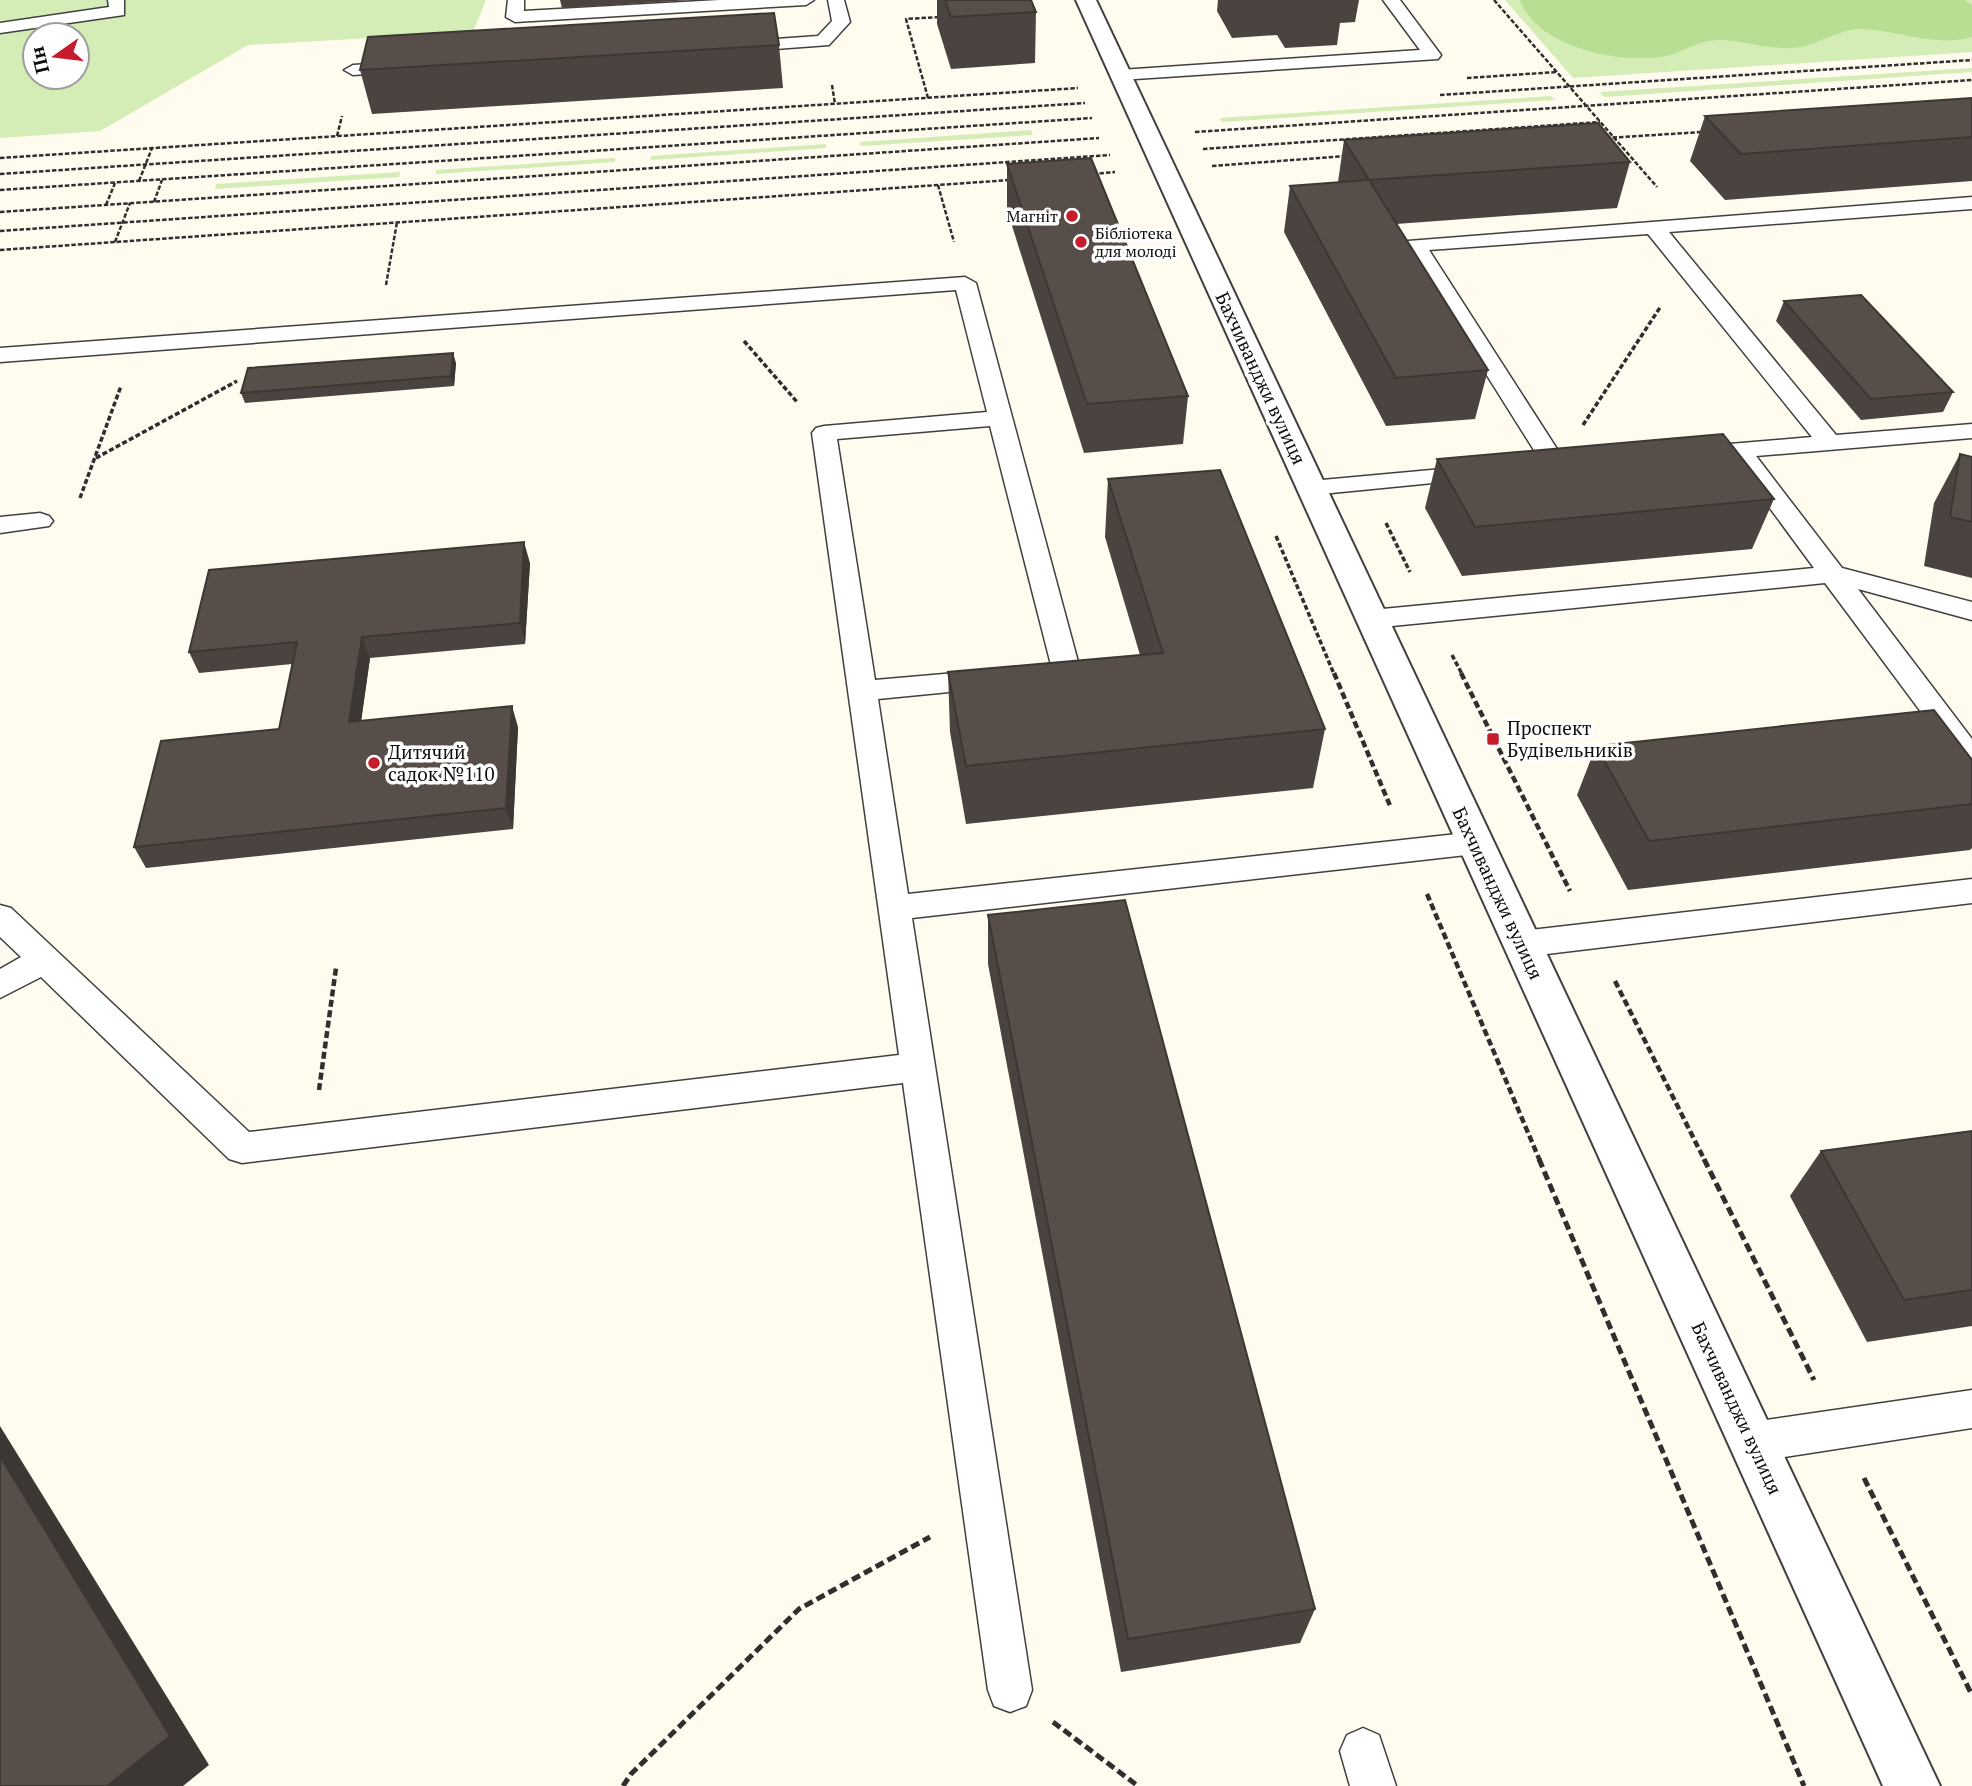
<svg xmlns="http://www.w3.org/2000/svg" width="1972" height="1786" font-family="'PT Serif',serif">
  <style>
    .green { fill: #d4ecb5; fill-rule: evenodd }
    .forest { fill: #b8de93 }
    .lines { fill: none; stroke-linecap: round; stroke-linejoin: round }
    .service-casing { stroke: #404040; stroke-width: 3 }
    .tertiary-casing { stroke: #404040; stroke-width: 4 }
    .path-far3 { stroke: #2f2f2f; stroke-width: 2.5; stroke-dasharray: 4.5 2; stroke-linecap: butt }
    .path-far2 { stroke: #2f2f2f; stroke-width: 3.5; stroke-dasharray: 5 2.5; stroke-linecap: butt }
    .path-far1 { stroke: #2f2f2f; stroke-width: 4.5; stroke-dasharray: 7 3.5; stroke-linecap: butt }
    .path { stroke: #2f2f2f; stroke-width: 5; stroke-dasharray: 9 4.5; stroke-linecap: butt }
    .service { fill: #fff; fill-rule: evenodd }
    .tertiary { fill: #fff; fill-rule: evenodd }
    .wall { fill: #4b433f }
    .shaded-wall { fill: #3d3733 }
    .building { fill: #574e49; stroke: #3d3733; stroke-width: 2 }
    .poi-dot { fill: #c71c2c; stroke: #fff; stroke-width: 2.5 }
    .labels { text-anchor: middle; stroke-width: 7; stroke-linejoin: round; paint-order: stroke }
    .far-poi-label { font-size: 16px; fill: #0d0d0d; stroke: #fff; text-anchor: end }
    .street-label { font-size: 19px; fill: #0d0d0d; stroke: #fff }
    .poi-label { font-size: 19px; fill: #0d0d0d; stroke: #fff; text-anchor: start }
  </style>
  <rect width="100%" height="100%" fill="#fffbee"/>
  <g class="green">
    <path d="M0,0h486l-13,32 -225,13 -148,86 -100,7zM35,35h42v42h-42z"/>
    <polygon points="1505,0 1972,0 1972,52 1573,78"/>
    <polygon points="1972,68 1972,72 1604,97 1600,92"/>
    <polygon points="1551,96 1555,100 1222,122 1220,118"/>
    <polygon points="1031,130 1033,135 861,146 860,142"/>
    <polygon points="826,144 826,148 651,160 651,156"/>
    <polygon points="615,158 615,162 436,174 436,170"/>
    <polygon points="400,172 399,177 215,189 216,184"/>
  </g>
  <path class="forest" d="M1520,0h445l7,5v32c-39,11 -72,-7 -110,-8 -22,0 -41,14 -62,18 -28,5 -56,-8 -84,-7 -18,1 -30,10 -46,15 -44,11 -133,-6 -150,-55z"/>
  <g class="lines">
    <g class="service-casing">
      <g id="service">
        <polygon points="108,0 124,0 124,15 0,33 0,23 109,7"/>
        <polygon points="508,0 524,0 524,11 719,0 814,0 806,5 515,22 506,17"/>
        <polygon points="828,0 844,0 850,22 829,45 735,52 726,47 735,42 818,36 832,21"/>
        <polygon points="1383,0 1400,0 1441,55 1438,59 1120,80 1111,75 1120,70 1420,50"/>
        <polygon points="404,62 413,67 410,71 353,75 344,70 353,65"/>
        <polygon points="1972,197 1972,209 1669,232 1836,435 1972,424 1972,438 1756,456 1842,568 1972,602 1972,620 1858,589 1972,739 1972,770 1962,767 1825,583 1372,628 1362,625 1358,619 1362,613 1372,610 1814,568 1733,458 1685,459 1682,454 1685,449 1694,447 1812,437 1648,234 1429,250 1568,466 1565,471 1547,471 1544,466 1405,245 1408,241"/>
        <path d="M965,277l11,6 105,390 -4,7c-16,4 -36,6 -52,2l-4,-7 4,-7 26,-3 -61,-239 -153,13 38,241 115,-10 10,2 4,7 -4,7 -10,2 -112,11 30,195 567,-62 11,3 4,8 -4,8 -11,3 -563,64 120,772 -6,16 -16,6 -16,-6 -6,-16 -85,-607 -661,80 -13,-4 -188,-182 -41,21v-29l21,-12 -21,-20v-32l11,3 238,224 650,-77 -87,-622 4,-5 8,-2 163,-14 -31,-122 -956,72v-14z"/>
        <polygon points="1475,466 1484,468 1487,473 1484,478 1311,495 1302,493 1299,488 1302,483 1311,481"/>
        <polygon points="40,513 49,516 53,521 49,526 0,533 0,517"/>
        <polygon points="1972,879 1972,903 1522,957 1511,953 1506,944 1511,935 1522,931"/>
        <polygon points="1972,1390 1972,1428 1752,1462 1738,1456 1732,1442 1738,1428 1752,1422"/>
        <polygon points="1363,1728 1379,1735 1396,1786 1350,1786 1340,1751 1347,1735"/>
      </g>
    </g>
    <g class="tertiary-casing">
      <polygon id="tertiary" points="1076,0 1096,0 1940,1786 1883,1786"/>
    </g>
    <g class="path-far3">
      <polyline points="1494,0 1657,187"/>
      <polyline points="1467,78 1557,72"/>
      <polyline points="832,85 835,104"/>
      <polyline points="1440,95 1972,60"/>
      <polyline points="928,98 906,19 941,17"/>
      <polyline points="1195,132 1972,80"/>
      <polyline points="337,136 342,116"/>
      <polyline points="1606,138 1702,132"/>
      <polyline points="1203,149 1600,122"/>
      <polyline points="0,158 1078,88"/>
      <polyline points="1212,166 1346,156"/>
      <polyline points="0,174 1085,103"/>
      <polyline points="1093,174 1115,172"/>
      <polyline points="139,181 152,148"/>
      <polyline points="938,185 954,242"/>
      <polyline points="0,190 1092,118"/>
      <polyline points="154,202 162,180"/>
      <polyline points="106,205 115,183"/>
      <polyline points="0,212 1099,138"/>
      <polyline points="0,231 1110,155"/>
      <polyline points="115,242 130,203"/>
      <polyline points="0,250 1010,180"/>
      <polyline points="386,285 397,222"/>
    </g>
    <g class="path-far2">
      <polyline points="744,341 798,403"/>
      <polyline points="1583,425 1661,306"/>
      <polyline points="96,458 237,381"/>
      <polyline points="80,498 121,386"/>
      <polyline points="1386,523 1410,572"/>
      <polyline points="1276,536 1334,674"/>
      <polyline points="1452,655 1462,674"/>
    </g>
    <g class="path-far1">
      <polyline points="1334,673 1391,808"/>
      <polyline points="1461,673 1570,891"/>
      <polyline points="1427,894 1540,1161"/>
      <polyline points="1615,981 1705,1161"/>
      <polyline points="319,1090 336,968"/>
    </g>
    <g class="path">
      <polyline points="1539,1159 1804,1786"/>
      <polyline points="1704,1159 1814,1380"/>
      <polyline points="1864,1478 1972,1695"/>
      <polyline points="1053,1722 1138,1786"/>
      <polyline points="623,1786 631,1774 799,1609 930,1537"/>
    </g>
    <use href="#service" class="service"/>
    <use href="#tertiary" class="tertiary"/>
  </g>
  <g class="wall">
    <polygon points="560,0 692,0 562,8"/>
    <polygon points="937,0 1031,0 1036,12 1035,63 951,69 937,24"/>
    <polygon points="1218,0 1359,0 1355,22 1340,23 1337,45 1285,48 1277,35 1232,38 1217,11"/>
    <polygon points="779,45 783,88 372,114 360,70"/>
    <polygon points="1972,98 1972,181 1725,200 1690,161 1705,116"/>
    <polygon points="1344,140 1630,162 1617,208 1396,224 1488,370 1475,419 1386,426 1284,232 1290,186 1338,182"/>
    <polygon points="1007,164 1188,396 1183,444 1084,453 1007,210"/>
    <polygon points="1784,301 1953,392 1943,412 1861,420 1776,321"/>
    <polygon points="456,363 454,386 245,403 241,393"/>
    <polygon points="1960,454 1972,457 1972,578 1924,566 1934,503"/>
    <polygon points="1437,459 1774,499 1752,549 1462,576 1425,508"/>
    <polygon points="1108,479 1325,729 1313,788 966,824 950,732 948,672 1140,655 1105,537"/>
    <polygon points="530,563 525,644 370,658 361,721 518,727 513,829 146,868 134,847 279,729 292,664 199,673 189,652"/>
    <polygon points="1596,746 1972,760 1972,848 1970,850 1628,890 1577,795"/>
    <polygon points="988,915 1315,1609 1300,1643 1121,1672 988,964"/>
    <polygon points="1972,1131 1972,1326 1867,1342 1790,1196 1821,1151"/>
  </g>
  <g class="shaded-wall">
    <polygon points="453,353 456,363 454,386 451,376"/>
    <polygon points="524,542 530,563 525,644 520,623"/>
    <polygon points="362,637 370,658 358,743 349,722"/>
    <polygon points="512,706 518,727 513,829 506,808"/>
    <polygon points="0,1426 209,1765 183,1786 107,1786 0,1456"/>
  </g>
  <g class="building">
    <polygon points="945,0 1031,0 1036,12 951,17"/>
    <polygon points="774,13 779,45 360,70 368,37"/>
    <polygon points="1972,98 1972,137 1741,154 1705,116"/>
    <polygon points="1598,123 1630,162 1369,180 1488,370 1396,378 1290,186 1369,180 1344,140"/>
    <polygon points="1091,158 1188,396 1087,404 1007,164"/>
    <polygon points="1861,295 1953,392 1871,399 1784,301"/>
    <polygon points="453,353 451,376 241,393 248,368"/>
    <polygon points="1723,434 1774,499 1475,527 1437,459"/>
    <polygon points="1960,454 1972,457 1972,522 1950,517"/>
    <polygon points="1220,470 1325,729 966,766 948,672 1163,653 1108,479"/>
    <polygon points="524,542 520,623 362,637 349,722 512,706 506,808 134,847 161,741 279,729 297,642 189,652 209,570"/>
    <polygon points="1934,710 1972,760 1972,804 1649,841 1596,746"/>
    <polygon points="1125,900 1315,1609 1128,1639 988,915"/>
    <polygon points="1972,1131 1972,1290 1904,1300 1821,1151"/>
    <polygon points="0,1456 170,1736 107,1786 0,1786"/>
  </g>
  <g class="poi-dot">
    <circle cx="1072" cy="216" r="7"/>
    <circle cx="1081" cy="242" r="7"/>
    <rect x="1486" y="732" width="14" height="14" rx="3.5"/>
    <circle cx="374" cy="763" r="7"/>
  </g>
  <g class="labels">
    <g class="far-poi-label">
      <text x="1058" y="222">Магніт</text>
      <text x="1095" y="239" text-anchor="start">Бібліотека<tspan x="1095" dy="18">для молоді</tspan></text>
    </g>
    <g class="street-label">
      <text transform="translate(1261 378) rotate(65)" y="7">Бахчиванджи вулиця</text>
      <text transform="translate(1498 893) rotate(65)" y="7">Бахчиванджи вулиця</text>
      <text transform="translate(1737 1408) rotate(65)" y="7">Бахчиванджи вулиця</text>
    </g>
    <g class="poi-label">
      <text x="1507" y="735">Проспект<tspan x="1507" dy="22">Будівельників</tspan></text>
      <text x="388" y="759">Дитячий<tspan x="388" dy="22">садок №110</tspan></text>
    </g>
  </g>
  <g transform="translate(56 56) rotate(256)"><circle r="33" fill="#ffffff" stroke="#9e9e9e" stroke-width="2"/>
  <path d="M0-5L12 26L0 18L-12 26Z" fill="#c71c2c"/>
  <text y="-10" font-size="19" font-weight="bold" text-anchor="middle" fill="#0d0d0d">Пн</text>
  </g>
</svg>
